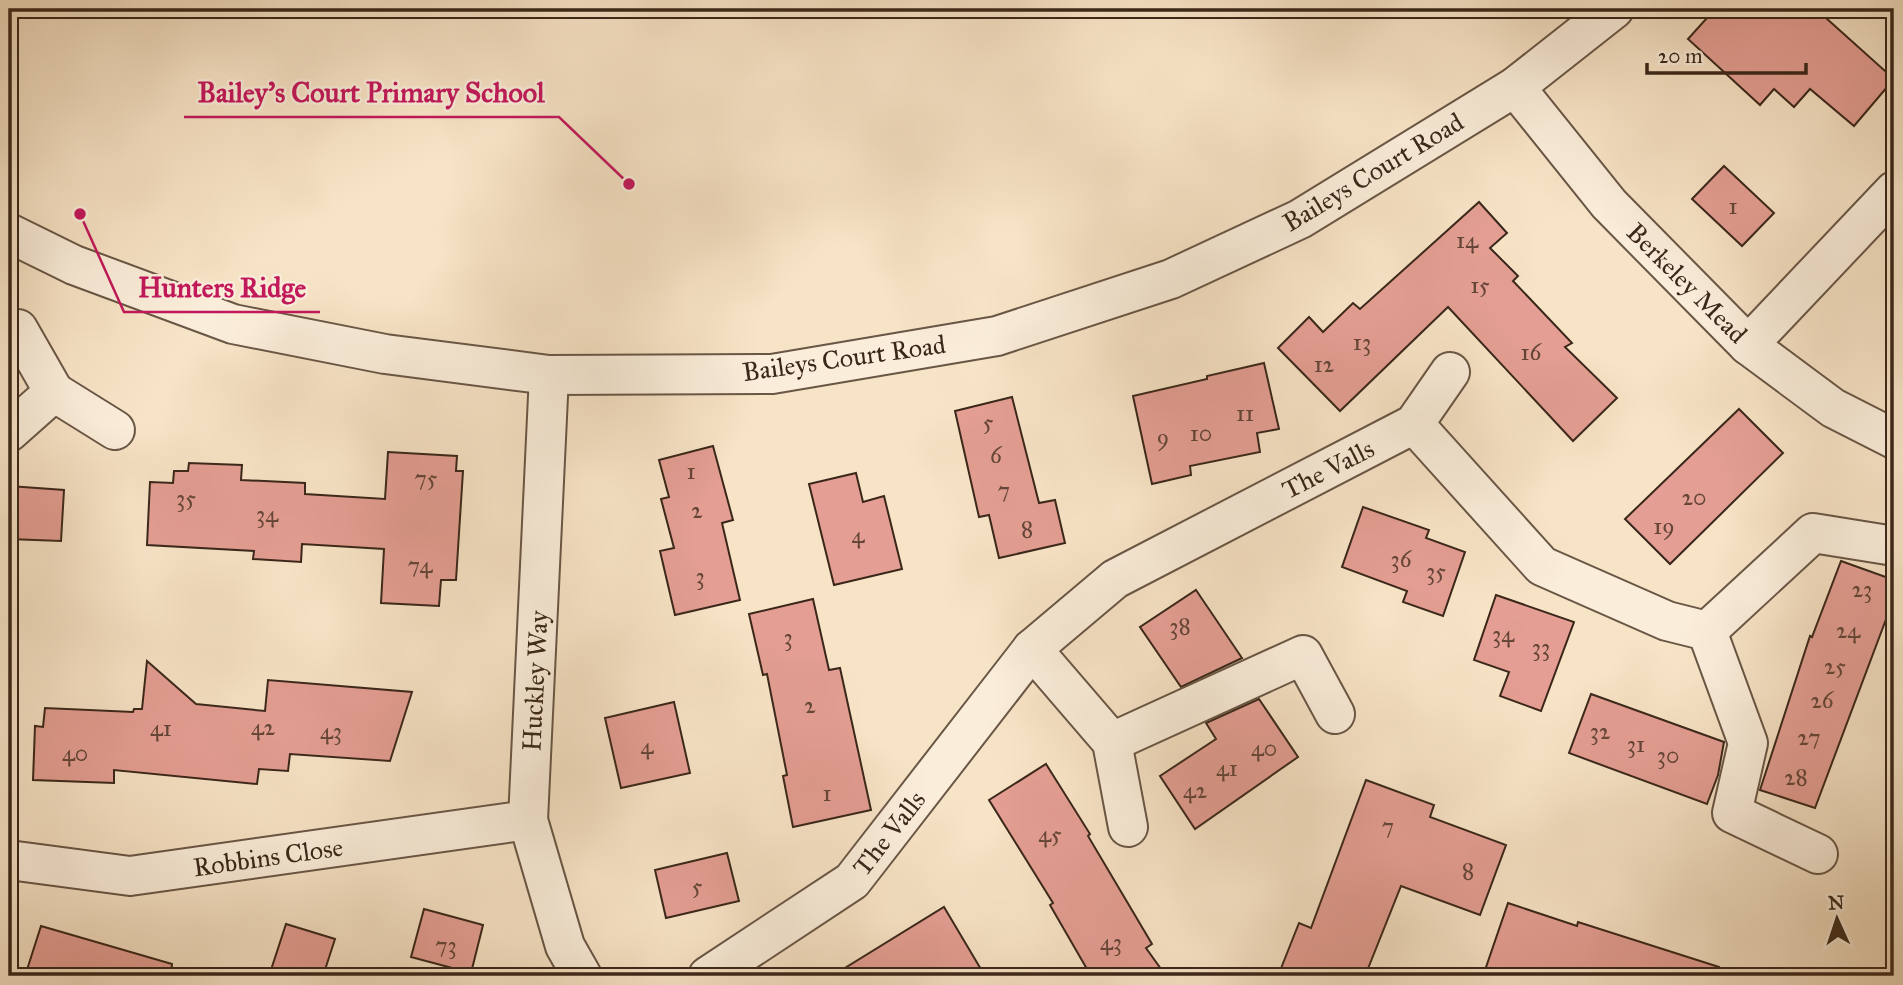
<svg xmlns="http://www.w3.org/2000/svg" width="1903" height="985" font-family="'IM FELL Great Primer',serif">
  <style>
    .building { fill: #e49e93; stroke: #3a271a; stroke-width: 2 }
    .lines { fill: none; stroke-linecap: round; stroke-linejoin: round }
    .minor-casing { stroke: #695645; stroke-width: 42 }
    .minor { stroke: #faedda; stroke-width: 38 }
    .labels { text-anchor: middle; stroke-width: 5; stroke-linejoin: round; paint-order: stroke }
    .number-label { font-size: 23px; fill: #644538 }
    .street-label { font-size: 26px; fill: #3a271a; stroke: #faedda }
    .leader { fill: none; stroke: #c2185b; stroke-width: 2.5 }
    .callout-dot { fill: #c2185b; stroke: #faedda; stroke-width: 2.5 }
    .callout-label { font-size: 28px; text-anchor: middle; font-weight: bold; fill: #c2185b; stroke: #faedda; stroke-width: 5; stroke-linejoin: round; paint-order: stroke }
  </style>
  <rect width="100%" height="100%" fill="#f7e3c6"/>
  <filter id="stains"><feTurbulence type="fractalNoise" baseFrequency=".00286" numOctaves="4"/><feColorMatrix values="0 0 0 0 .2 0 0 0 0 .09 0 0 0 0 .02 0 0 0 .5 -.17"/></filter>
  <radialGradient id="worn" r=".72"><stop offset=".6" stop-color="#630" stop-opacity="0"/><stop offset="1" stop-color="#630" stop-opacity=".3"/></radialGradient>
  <g class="building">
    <polygon points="1715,9 1816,9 1894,79 1854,126 1810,89 1794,107 1774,89 1760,105 1688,39"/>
    <polygon points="1724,166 1774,213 1742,246 1692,199"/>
    <polygon points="1479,202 1507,233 1490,248 1518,276 1513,281 1572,343 1565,347 1617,398 1573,441 1448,307 1340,411 1278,348 1309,317 1323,332 1353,303 1360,309"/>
    <polygon points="1264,363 1279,429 1257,433 1260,452 1190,466 1191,475 1152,484 1133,396 1207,379 1207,376"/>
    <polygon points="1012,397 1039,503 1055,500 1065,543 999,558 989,515 979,517 955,411"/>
    <polygon points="1739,409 1783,453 1670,564 1625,519"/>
    <polygon points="713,446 733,520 722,523 740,600 675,615 660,551 674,548 661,499 669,497 659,460"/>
    <polygon points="388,452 457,456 456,471 463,471 456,580 441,580 439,606 381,603 384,549 302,544 301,562 253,559 254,551 147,545 150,482 173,483 174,471 188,471 189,463 242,465 241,480 305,483 305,494 385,499"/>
    <polygon points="856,473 863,502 884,496 902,569 834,585 809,484"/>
    <polygon points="9,486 64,490 61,541 9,539"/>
    <polygon points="1363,507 1429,530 1426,538 1465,552 1443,616 1403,602 1407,591 1342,567"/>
    <polygon points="1841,561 1894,580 1894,598 1815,808 1760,790 1810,636 1812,637"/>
    <polygon points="1196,590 1242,658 1181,687 1140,627"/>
    <polygon points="1496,595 1574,622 1541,711 1500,696 1509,672 1474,660"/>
    <polygon points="813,599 829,670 840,668 871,810 793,827 783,776 787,775 767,674 763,675 749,614"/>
    <polygon points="147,661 196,704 265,711 268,680 412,692 390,761 290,754 288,771 259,769 257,784 114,770 114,783 33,780 35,726 43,727 45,708 133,712 134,709 142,709"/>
    <polygon points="1591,694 1724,742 1718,775 1707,804 1569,753"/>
    <polygon points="1259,699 1298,757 1195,829 1160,776 1216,739 1206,723"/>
    <polygon points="674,702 690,773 621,788 605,718"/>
    <polygon points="1046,764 1090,834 1088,836 1152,944 1146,948 1166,976 1091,976 1050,905 1053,903 989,800"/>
    <polygon points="1366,780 1434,805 1430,817 1506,845 1480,915 1401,886 1365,976 1278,976 1299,923 1311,928"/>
    <polygon points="727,853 739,901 666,918 655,870"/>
    <polygon points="1508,903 1577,926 1578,922 1719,967 1717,976 1483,976"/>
    <polygon points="944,907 985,976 832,976"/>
    <polygon points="424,909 483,925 471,973 411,957"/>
    <polygon points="286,924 335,939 323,976 269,976"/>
    <polygon points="41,926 172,964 171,976 25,976"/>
  </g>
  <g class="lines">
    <g class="minor-casing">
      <g id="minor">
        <polyline points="1515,87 1609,204 1748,345 1833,408 1894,439"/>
        <polyline points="9,233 74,265 233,324 385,354 549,375 772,374 997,336 1171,279 1300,219 1515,87 1614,9"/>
        <polyline points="1748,345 1894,191"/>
        <polyline points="549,375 528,820 565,946 582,976"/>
        <polyline points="54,392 115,430"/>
        <polyline points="1414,424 1542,566 1667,621 1707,631 1748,743 1732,813 1818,854"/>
        <polyline points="9,432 54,392 18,329"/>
        <polyline points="1707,631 1813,533 1894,546"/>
        <polyline points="1032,649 1112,742 1128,827"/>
        <polyline points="1112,742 1303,655 1335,714"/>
        <polyline points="9,860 130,876 528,820"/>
        <polyline points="708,976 852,881 1032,649 1115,579 1414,424 1450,372"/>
      </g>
    </g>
    <use href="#minor" class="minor"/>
  </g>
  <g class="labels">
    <g class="number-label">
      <text x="1733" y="214">1</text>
      <text x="1467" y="248">14</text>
      <text x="1480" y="293">15</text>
      <text x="1362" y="350">13</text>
      <text x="1531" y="360">16</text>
      <text x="1324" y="372">12</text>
      <text x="1245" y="421">11</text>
      <text x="988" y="430">5</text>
      <text x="1201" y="441">10</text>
      <text x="1163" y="445">9</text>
      <text x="996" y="463">6</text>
      <text x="691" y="479">1</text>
      <text x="426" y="486">75</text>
      <text x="1004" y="498">7</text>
      <text x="1694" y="505">20</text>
      <text x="186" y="506">35</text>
      <text x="697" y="518">2</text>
      <text x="267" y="522">34</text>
      <text x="1664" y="534">19</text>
      <text x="1027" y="537">8</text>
      <text x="858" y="543">4</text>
      <text x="1401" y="567">36</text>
      <text x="420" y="573">74</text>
      <text x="1436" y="579">35</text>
      <text x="700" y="584">3</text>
      <text x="1862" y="597">23</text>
      <text x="1180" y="634">38</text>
      <text x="1848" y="638">24</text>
      <text x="1503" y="642">34</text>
      <text x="788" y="645">3</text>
      <text x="1541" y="655">33</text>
      <text x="1835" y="674">25</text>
      <text x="1822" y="708">26</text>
      <text x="810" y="713">2</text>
      <text x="263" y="735">42</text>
      <text x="161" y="736">41</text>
      <text x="331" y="739">43</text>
      <text x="1600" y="739">32</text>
      <text x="1809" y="745">27</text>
      <text x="1636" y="752">31</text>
      <text x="647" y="754">4</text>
      <text x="1264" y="756">40</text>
      <text x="75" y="761">40</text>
      <text x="1668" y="763">30</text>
      <text x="1227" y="776">41</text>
      <text x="1796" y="785">28</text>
      <text x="1195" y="798">42</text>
      <text x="827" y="801">1</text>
      <text x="1388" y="834">7</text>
      <text x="1050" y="842">45</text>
      <text x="1468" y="879">8</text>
      <text x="697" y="894">5</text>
      <text x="1111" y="950">43</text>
      <text x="446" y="953">73</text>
    </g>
    <g class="street-label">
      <text transform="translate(1373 172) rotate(-31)" y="9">Baileys Court Road</text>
      <text transform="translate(1687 283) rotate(45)" y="9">Berkeley Mead</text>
      <text transform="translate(844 358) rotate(-8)" y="9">Baileys Court Road</text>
      <text transform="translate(1328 469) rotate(-27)" y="9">The Valls</text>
      <text transform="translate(535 681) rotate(-87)" y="9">Huckley Way</text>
      <text transform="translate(889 833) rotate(-52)" y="9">The Valls</text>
      <text transform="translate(268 857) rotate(-8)" y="9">Robbins Close</text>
    </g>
  </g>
  <path class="leader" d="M629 184L559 117H184M80 214L124 312H320"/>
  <g class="callout-dot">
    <circle cx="629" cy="184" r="7"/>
    <circle cx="80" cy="214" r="7"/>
  </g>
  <g class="callout-label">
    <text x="371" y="102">Bailey's Court Primary School</text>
    <text x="222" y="297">Hunters Ridge</text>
  </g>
  <rect width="1903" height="985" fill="none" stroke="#f7e3c6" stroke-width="35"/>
  <rect x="10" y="10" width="1882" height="964" fill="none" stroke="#3a271a" stroke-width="3.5"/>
  <rect x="18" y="18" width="1868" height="950" fill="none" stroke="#3a271a" stroke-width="2"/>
  <g transform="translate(1837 919) rotate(357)" stroke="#faedda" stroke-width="5" paint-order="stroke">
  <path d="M0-5L12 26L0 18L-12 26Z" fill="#3a271a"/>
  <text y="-10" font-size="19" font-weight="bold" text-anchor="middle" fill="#3a271a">N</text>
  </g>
  <path d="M1647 63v10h159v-10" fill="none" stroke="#3a271a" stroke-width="3.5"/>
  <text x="1658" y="63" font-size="21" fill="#3a271a" stroke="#faedda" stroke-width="5" paint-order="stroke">20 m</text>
  <rect width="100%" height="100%" filter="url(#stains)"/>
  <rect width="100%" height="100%" fill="url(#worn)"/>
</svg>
